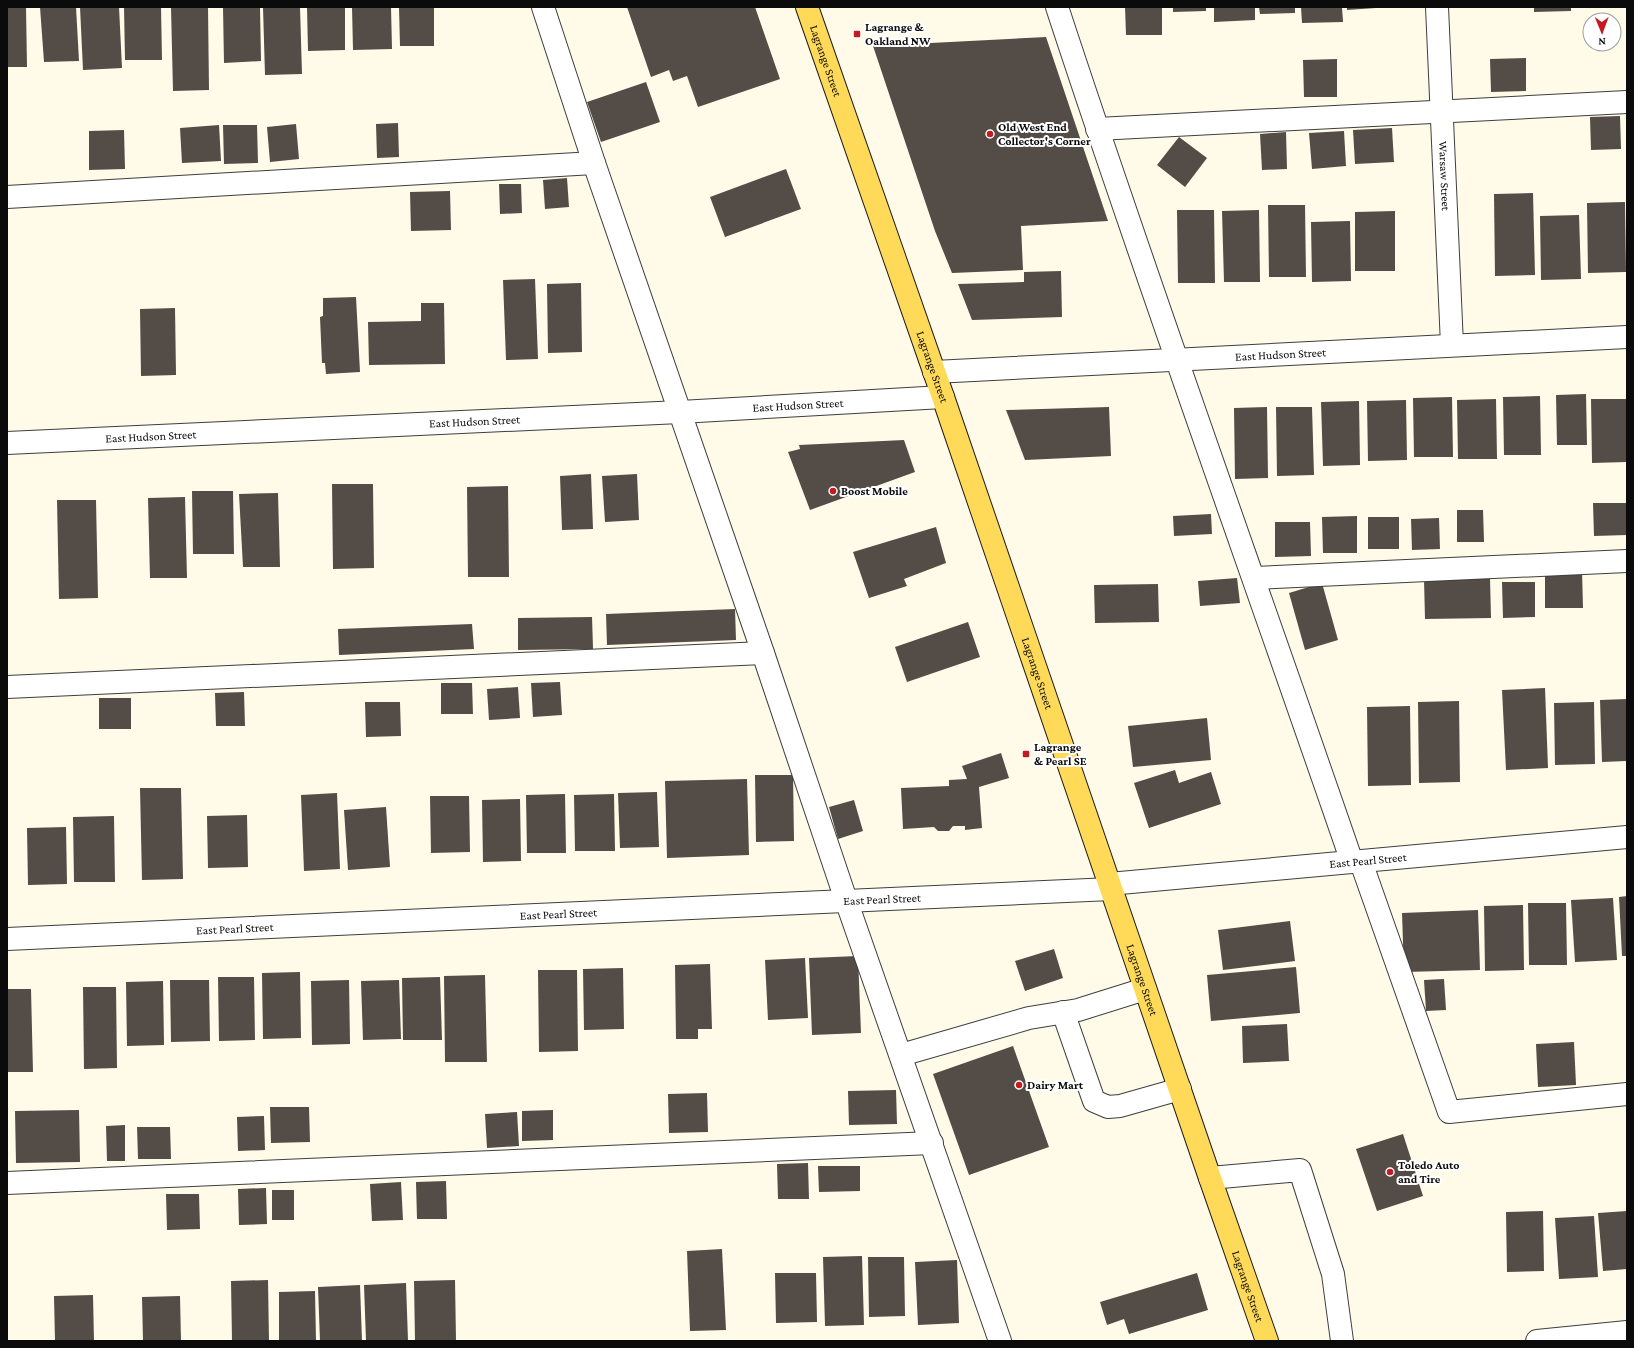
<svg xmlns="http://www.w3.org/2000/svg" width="1634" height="1348" font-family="'Crimson Pro',serif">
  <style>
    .building { fill: #544c46 }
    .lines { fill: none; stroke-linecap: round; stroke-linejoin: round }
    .minor-casing { stroke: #3e3e3e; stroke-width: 24 }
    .major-casing { stroke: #1c1c1c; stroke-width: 24 }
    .minor { stroke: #fff; stroke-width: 22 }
    .major { stroke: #ffda58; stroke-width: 22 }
    .poi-dot { fill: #c31b1f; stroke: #fff; stroke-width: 1.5 }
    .labels { text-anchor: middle; stroke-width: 4; stroke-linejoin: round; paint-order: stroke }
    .poi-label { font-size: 12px; font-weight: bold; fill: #0b0b0b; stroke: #fff; text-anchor: start }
    .street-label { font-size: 12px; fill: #0b0b0b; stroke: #fff }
  </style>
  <rect width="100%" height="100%" fill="#fffbe8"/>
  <g class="building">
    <polygon points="7,7 26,7 27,67 7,67"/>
    <polygon points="40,7 76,7 79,61 44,62"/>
    <polygon points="80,7 119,7 122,68 83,70"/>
    <polygon points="124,7 161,7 162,60 125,60"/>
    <polygon points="171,7 208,7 209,90 173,91"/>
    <polygon points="223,7 260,7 261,61 224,63"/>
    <polygon points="263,7 300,7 302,74 265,75"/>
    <polygon points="307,7 345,7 345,50 308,51"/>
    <polygon points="352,7 391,7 392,49 353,50"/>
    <polygon points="399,7 434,7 434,46 400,46"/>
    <polygon points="627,7 755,7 780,79 698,107 687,76 673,81 669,70 651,77"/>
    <polygon points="1125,7 1162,7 1162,35 1126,35"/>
    <polygon points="1173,7 1206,7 1206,11 1173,12"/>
    <polygon points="1214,7 1255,7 1255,20 1214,22"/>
    <polygon points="1259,7 1295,7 1295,13 1260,14"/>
    <polygon points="1301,7 1342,7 1343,22 1302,23"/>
    <polygon points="1347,7 1376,7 1376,8 1347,10"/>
    <polygon points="1534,7 1571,7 1571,11 1534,12"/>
    <polygon points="1046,37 1108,221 1021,226 1023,270 952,273 935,231 873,46"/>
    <polygon points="1526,58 1526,91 1491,92 1490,59"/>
    <polygon points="1337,59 1337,97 1304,97 1303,60"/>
    <polygon points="646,82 660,122 601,142 587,102"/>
    <polygon points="1620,116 1621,149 1591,150 1590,117"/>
    <polygon points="398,123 399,157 377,158 376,124"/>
    <polygon points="296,124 299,159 270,162 267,127"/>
    <polygon points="219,125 221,161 182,163 180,128"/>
    <polygon points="223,125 257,125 258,163 224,164"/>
    <polygon points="1392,128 1394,162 1355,164 1353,130"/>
    <polygon points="124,130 125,169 89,170 89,131"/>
    <polygon points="1344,131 1346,166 1312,169 1309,133"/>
    <polygon points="1286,132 1287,169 1262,170 1260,134"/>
    <polygon points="1179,137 1207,158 1185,187 1157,165"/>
    <polygon points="786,169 801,209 725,237 710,197"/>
    <polygon points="567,178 569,207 545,209 543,180"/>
    <polygon points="499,184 521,184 522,213 500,214"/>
    <polygon points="450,191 451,230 411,231 410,192"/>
    <polygon points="1533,193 1535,275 1495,276 1494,194"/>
    <polygon points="1625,202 1626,272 1588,273 1587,203"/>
    <polygon points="1268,205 1305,205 1306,277 1269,277"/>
    <polygon points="1177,210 1214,210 1215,283 1178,283"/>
    <polygon points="1259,210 1260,282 1224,282 1222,211"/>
    <polygon points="1395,211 1395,271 1355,271 1355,212"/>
    <polygon points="1579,215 1581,279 1541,280 1540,216"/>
    <polygon points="1350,221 1351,281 1312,282 1311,222"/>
    <polygon points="1061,271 1062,317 972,320 958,284 1024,282 1024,272"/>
    <polygon points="535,279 538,359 506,360 503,280"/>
    <polygon points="581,283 582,352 548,353 547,284"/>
    <polygon points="356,297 360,372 326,374 325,363 322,363 320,317 323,316 323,298"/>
    <polygon points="421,303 444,303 445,364 369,365 368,322 421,321"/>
    <polygon points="175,308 176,375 141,376 140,309"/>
    <polygon points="1586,394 1587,445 1557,445 1556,395"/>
    <polygon points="1540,396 1541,455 1504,455 1503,397"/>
    <polygon points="1452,397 1453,457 1414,457 1413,398"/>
    <polygon points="1496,399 1497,459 1458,459 1457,400"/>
    <polygon points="1591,399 1627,399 1627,462 1592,463"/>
    <polygon points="1406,400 1407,460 1368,461 1367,401"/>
    <polygon points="1359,401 1360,465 1323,466 1321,402"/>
    <polygon points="1109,407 1111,456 1025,460 1006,410"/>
    <polygon points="1267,407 1268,478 1235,479 1234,408"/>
    <polygon points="1276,407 1312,407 1314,475 1277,476"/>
    <polygon points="904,440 915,472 810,510 788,452 800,449 799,445"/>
    <polygon points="591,474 593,529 562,530 560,476"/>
    <polygon points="637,474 639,520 605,522 602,476"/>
    <polygon points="332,484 373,484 374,568 333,569"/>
    <polygon points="508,486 509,577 468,577 467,487"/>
    <polygon points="192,491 233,491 234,554 193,554"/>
    <polygon points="278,493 280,567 243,567 239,494"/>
    <polygon points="185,497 187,578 150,578 148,498"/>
    <polygon points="57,500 96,500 98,598 59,599"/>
    <polygon points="1593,503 1627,503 1627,535 1594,536"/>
    <polygon points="1457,510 1483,510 1484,542 1457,542"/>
    <polygon points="1211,514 1212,534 1174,536 1173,516"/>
    <polygon points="1357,516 1357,553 1323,553 1322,517"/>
    <rect x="1368" y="517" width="31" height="32"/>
    <polygon points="1439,518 1440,549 1412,550 1411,519"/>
    <polygon points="1275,522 1310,522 1311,556 1275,557"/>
    <polygon points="936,527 946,563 904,579 907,586 869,598 853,552"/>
    <polygon points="1582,570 1583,608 1545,608 1545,571"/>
    <polygon points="1237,578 1240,603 1200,606 1198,581"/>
    <polygon points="1490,578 1491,618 1425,619 1424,579"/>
    <polygon points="1502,582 1535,582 1535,617 1503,618"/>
    <polygon points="1322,583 1338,640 1305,650 1289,593"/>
    <polygon points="1158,584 1159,622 1095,623 1094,585"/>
    <polygon points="735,609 736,640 607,645 606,614"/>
    <polygon points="592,617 593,649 518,650 518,618"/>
    <polygon points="968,622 980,657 907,682 895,647"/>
    <polygon points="472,624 474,649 339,655 338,629"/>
    <polygon points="560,682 562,715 533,717 531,683"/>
    <polygon points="441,683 472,683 473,714 441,714"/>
    <polygon points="518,687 520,718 489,720 487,689"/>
    <polygon points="1545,688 1548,768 1506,770 1502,690"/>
    <polygon points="244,692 245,726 216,726 215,693"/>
    <rect x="99" y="698" width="32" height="31"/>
    <polygon points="1627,699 1627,761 1602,762 1600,700"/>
    <polygon points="1459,701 1460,782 1419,783 1418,702"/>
    <polygon points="365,702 400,702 401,736 366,737"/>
    <polygon points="1594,702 1595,764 1555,765 1554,703"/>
    <polygon points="1410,706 1411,785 1368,786 1367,707"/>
    <polygon points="1207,718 1211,760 1133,767 1128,726"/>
    <polygon points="1001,753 1009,778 979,787 982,828 965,830 965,826 953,826 949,831 938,831 934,827 903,829 901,788 949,786 949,780 967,779 962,766"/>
    <polygon points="1175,770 1179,783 1211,772 1221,804 1149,828 1134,783"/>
    <polygon points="755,775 793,775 794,841 756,842"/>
    <polygon points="747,779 749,855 667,858 665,781"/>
    <polygon points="140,788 181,788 183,879 142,880"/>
    <polygon points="657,792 659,847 620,848 618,793"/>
    <polygon points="337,793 340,869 304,871 301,795"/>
    <polygon points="565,794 566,853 527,853 526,795"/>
    <polygon points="614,794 615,851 575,851 574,795"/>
    <polygon points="430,796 469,796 470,852 431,853"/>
    <polygon points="520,799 521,861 483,862 482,800"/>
    <polygon points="854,800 863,831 838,839 829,807"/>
    <polygon points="386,807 390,867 348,870 344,810"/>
    <polygon points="247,815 248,867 208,868 207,816"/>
    <polygon points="114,816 115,882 74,882 73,817"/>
    <polygon points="66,827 67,884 28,885 27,828"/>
    <polygon points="1627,896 1627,956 1622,956 1619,897"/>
    <polygon points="1613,898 1617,960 1575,962 1571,900"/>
    <polygon points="1528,903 1566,903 1567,965 1529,965"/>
    <polygon points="1523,905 1524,970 1485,971 1484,906"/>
    <polygon points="1478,910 1480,970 1404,972 1402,913"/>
    <polygon points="1290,921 1295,961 1223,970 1218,930"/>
    <polygon points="1054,949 1063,978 1025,991 1015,961"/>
    <polygon points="858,956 861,1033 812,1035 809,958"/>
    <polygon points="805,958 808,1018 768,1020 765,960"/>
    <polygon points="710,964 712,1029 698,1029 698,1039 676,1039 675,965"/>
    <polygon points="1296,967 1300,1013 1211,1021 1207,975"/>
    <polygon points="623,968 624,1029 584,1030 583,969"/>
    <polygon points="538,970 577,970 578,1051 539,1052"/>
    <polygon points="300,972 301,1038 263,1039 262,973"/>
    <polygon points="485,975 487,1062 445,1062 444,976"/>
    <polygon points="218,977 254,977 255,1040 219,1041"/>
    <polygon points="440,977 442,1040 403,1040 402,978"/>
    <polygon points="1444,979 1446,1010 1426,1011 1424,980"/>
    <polygon points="170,980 209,980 210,1041 171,1042"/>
    <polygon points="349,980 350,1044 312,1045 311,981"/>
    <polygon points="399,980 401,1039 363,1040 361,981"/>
    <polygon points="163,981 164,1045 127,1046 126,982"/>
    <polygon points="83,987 116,987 117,1068 84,1069"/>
    <polygon points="7,989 31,989 33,1072 7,1072"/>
    <polygon points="1287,1024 1289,1061 1243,1063 1242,1026"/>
    <polygon points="1574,1042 1576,1085 1538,1087 1536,1044"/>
    <polygon points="1013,1046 1049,1147 969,1175 933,1074"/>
    <polygon points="896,1090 897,1124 849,1125 848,1091"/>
    <polygon points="707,1093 708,1132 669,1133 668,1094"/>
    <polygon points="270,1107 309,1107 310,1142 271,1143"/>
    <polygon points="79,1110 80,1162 16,1163 15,1111"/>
    <polygon points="553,1110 553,1140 522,1141 522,1111"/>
    <polygon points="517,1112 519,1146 487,1148 485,1114"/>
    <polygon points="264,1116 265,1150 238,1151 237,1117"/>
    <polygon points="125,1125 125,1161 107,1161 106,1126"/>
    <polygon points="137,1127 170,1127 171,1159 138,1159"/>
    <polygon points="1403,1134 1423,1196 1377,1211 1356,1149"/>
    <polygon points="808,1163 809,1199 778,1199 777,1164"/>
    <polygon points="818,1166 860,1166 860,1191 819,1192"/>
    <polygon points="446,1181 447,1219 417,1219 416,1182"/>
    <polygon points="401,1182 403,1220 372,1221 370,1184"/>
    <polygon points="266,1188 267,1224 239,1225 238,1189"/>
    <rect x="272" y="1190" width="22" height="30"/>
    <polygon points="166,1194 199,1194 200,1229 167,1230"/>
    <polygon points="1543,1211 1544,1271 1507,1272 1506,1212"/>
    <polygon points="1627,1211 1627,1269 1603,1271 1598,1213"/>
    <polygon points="1594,1216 1598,1277 1559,1279 1555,1218"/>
    <polygon points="722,1249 726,1330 690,1331 687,1251"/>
    <polygon points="862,1256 864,1325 825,1326 823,1257"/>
    <polygon points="868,1257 904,1257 905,1316 869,1317"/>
    <polygon points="957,1260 959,1323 918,1325 915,1262"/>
    <polygon points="775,1273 816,1273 817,1322 776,1323"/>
    <polygon points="1197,1273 1208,1310 1129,1334 1124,1319 1107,1325 1100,1302"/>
    <polygon points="268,1280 269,1341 232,1341 231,1281"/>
    <polygon points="455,1280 456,1341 415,1341 414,1281"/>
    <polygon points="406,1283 408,1341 366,1341 364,1285"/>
    <polygon points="360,1285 362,1341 320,1341 318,1287"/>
    <polygon points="315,1291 316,1341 279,1341 279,1292"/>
    <polygon points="93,1295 94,1341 55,1341 54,1296"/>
    <polygon points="180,1296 181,1341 143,1341 142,1297"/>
  </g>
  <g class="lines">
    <g class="minor-casing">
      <g id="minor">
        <polyline points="543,7 594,163 763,653 846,900 1000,1341"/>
        <path d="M1057,7c94,287 197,570 295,855"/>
        <path id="s1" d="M1437,7l15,338"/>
        <polyline points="1097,129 1627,102"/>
        <polyline points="7,197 594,163"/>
        <path id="s2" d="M934,372l693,-35"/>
        <path id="s3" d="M7,443l673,-31 263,-15"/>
        <polyline points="1254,578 1627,561"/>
        <polyline points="7,687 763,653"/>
        <polyline points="1361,862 1449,1112 1627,1094"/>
        <path id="s4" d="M1109,884l518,-47"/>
        <path id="s5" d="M7,939l1104,-50"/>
        <polyline points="1063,1012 1094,1101 1108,1107 1120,1106 1180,1089"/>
        <polyline points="901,1055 1029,1018 1078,1010 1145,989"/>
        <polyline points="1210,1178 1300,1170 1333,1274 1342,1341"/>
        <polyline points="7,1183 932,1143"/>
        <polyline points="1537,1341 1627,1332"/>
      </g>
    </g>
    <g class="major-casing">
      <g id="major">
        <path id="s6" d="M807,7l136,390 267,781 57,163"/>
      </g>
    </g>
    <use href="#minor" class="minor"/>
    <use href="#major" class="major"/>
  </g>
  <g class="poi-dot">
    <rect x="853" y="30" width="8" height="8" rx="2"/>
    <circle cx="990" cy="134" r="4"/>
    <circle cx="833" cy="491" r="4"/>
    <rect x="1022" y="750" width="8" height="8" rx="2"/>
    <circle cx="1019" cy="1085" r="4"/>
    <circle cx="1390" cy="1172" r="4"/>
  </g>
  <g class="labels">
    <g class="poi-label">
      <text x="865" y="31">Lagrange &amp;<tspan x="865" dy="14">Oakland NW</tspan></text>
      <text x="998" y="131">Old West End<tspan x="998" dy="14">Collector's Corner</tspan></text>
      <text x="841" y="495">Boost Mobile</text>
      <text x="1034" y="751">Lagrange<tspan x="1034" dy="14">&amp; Pearl SE</tspan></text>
      <text x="1027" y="1089">Dairy Mart</text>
      <text x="1398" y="1169">Toledo Auto<tspan x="1398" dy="14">and Tire</tspan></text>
    </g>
    <g class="street-label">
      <text dy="4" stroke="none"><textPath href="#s6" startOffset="57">Lagrange Street</textPath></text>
      <text dy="4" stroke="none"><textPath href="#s1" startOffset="169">Warsaw Street</textPath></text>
      <text dy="4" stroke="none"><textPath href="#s2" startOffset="347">East Hudson Street</textPath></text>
      <text dy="4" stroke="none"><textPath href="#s6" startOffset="381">Lagrange Street</textPath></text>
      <text dy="4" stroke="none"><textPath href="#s3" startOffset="792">East Hudson Street</textPath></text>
      <text dy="4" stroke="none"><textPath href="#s3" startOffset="468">East Hudson Street</textPath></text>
      <text dy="4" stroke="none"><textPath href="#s3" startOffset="144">East Hudson Street</textPath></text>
      <text dy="4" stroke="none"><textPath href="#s6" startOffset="705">Lagrange Street</textPath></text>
      <text dy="4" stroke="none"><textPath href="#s4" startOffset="260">East Pearl Street</textPath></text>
      <text dy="4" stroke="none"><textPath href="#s5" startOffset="876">East Pearl Street</textPath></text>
      <text dy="4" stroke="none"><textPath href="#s5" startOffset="552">East Pearl Street</textPath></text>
      <text dy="4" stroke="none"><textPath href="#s5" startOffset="228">East Pearl Street</textPath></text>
      <text dy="4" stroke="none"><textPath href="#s6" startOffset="1029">Lagrange Street</textPath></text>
      <text dy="4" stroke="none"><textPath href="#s6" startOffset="1353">Lagrange Street</textPath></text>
    </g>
  </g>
  <rect width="1634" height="1348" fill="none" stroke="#0b0b0b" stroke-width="16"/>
  <g transform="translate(1602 32) rotate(179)"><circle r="19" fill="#ffffff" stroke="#9d9d9d"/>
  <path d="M0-3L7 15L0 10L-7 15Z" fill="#c31b1f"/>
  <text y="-6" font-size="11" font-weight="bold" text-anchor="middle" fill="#0b0b0b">N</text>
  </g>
</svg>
